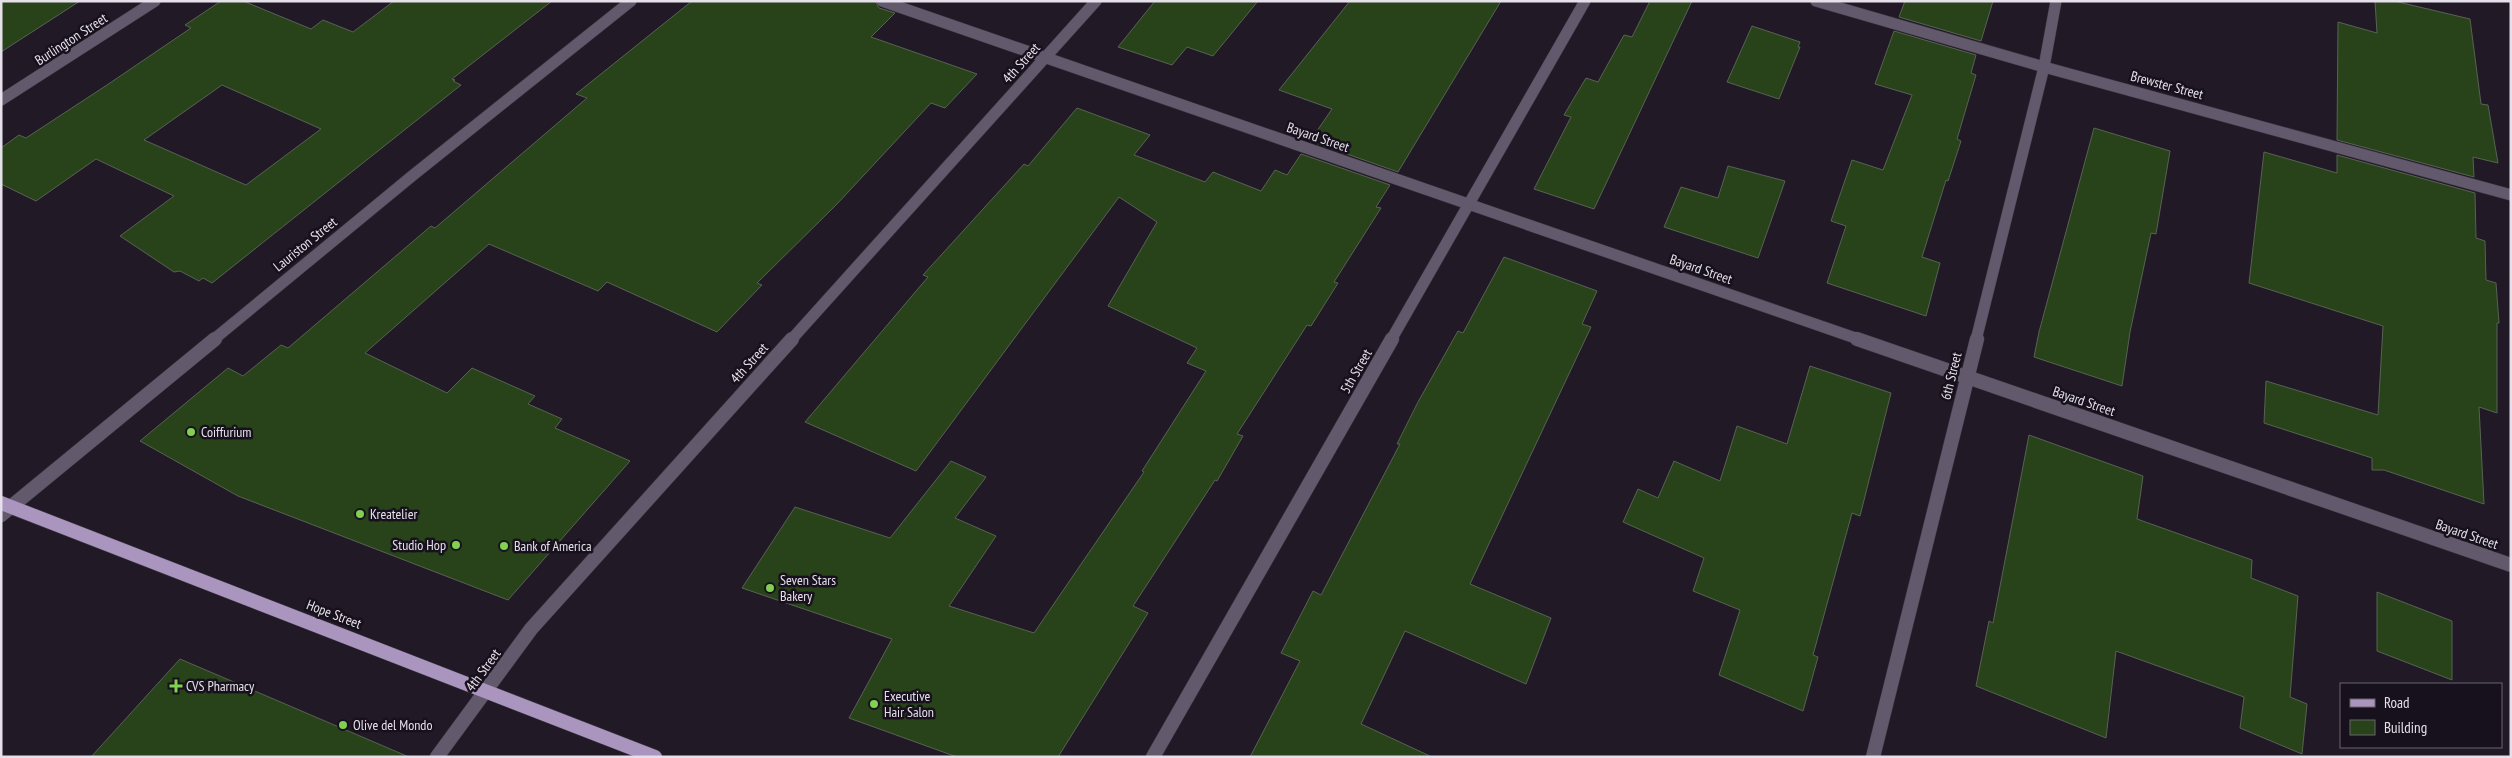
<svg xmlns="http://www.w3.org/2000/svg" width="2512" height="758" font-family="'PT Sans Narrow',sans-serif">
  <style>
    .building { fill: #284319; stroke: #586254; fill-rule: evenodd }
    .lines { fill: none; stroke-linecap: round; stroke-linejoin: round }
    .minor-far1-casing { stroke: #3c3641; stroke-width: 12 }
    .minor-casing { stroke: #3c3641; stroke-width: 15 }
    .major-casing { stroke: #3c3641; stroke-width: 15 }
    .minor-far1 { stroke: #63596d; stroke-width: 11 }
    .minor { stroke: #63596d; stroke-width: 14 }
    .major { stroke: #aa95be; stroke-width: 14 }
    .poi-dot { fill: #81d051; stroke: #17111d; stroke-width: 2 }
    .labels { text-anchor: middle; stroke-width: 5; stroke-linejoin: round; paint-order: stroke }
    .street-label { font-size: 14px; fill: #e5e0e9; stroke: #17111d }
    .poi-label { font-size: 14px; fill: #e5e0e9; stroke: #17111d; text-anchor: start }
  </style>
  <rect width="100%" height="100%" fill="#211a26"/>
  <g class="building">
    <polygon points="1,1 80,1 1,52"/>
    <path d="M221,1h22l68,28 12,-9 30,12 41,-31h158l-100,78 3,1 -2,1 8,4 -249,198 -9,-5 -4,3 -19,-10 -6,1 -54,-36 54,-40 -78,-37 -60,42 -35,-17v-36l18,-13 7,3 81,-53 84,-57 -6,-3zM222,85l99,44 -75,56 -102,-45z"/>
    <polygon points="692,1 875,1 879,8 895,13 871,37 977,74 945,108 931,103 837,204 757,283 762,285 717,332 607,282 598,291 489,244 365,353 447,393 472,368 535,396 528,404 562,419 555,428 630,461 508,600 238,496 140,441 228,368 243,376 281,345 288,348 431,226 435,228 587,98 576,94"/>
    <polygon points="1155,1 1258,1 1213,56 1187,47 1172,65 1118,47"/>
    <polygon points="1350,1 1501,1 1398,172 1310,141 1332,109 1279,90"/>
    <polygon points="1650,1 1692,1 1594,209 1534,189 1571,117 1564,115 1586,78 1598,82 1624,35 1632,37"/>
    <polygon points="1905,1 1993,1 1981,41 1899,17"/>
    <polygon points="2375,1 2394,1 2470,19 2481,104 2488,105 2498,163 2473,157 2474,177 2337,140 2338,22 2377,33"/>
    <polygon points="1752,26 1800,42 1798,47 1800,47 1779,99 1727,82"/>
    <polygon points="1894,31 1976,55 1971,73 1976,75 1957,139 1961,141 1948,181 1946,180 1922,257 1940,263 1926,316 1827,283 1846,226 1831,221 1852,160 1883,170 1912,95 1875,84"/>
    <polygon points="1077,108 1150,135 1134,155 1205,182 1213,172 1261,191 1275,170 1287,175 1301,154 1390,185 1376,207 1381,208 1334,282 1338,283 1311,326 1307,325 1237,434 1243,436 1217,481 1215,480 1133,606 1148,613 1058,757 957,757 849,718 892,639 742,588 795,507 890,538 951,461 986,477 955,518 996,536 949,606 1034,633 1144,472 1142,471 1206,371 1187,363 1197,348 1108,306 1157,222 1119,197 916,471 805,422 928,277 923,275 1024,164 1028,166"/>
    <polygon points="2094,128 2170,151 2156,234 2151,233 2130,332 2122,386 2034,357 2039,332"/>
    <polygon points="2264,152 2337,173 2337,155 2475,193 2476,238 2485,241 2486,280 2496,283 2499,323 2497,323 2497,413 2479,407 2484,504 2384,470 2372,470 2372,458 2264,423 2266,381 2378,415 2383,326 2249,283"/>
    <polygon points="1728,166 1785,181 1758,258 1664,227 1681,187 1718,198"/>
    <polygon points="1504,257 1597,291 1582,324 1591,327 1470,584 1551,618 1526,684 1405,631 1361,724 1432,757 1250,757 1300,661 1281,653 1313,591 1321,595 1400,444 1397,444 1418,402 1458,331 1463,333"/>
    <polygon points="1810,366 1891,393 1860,516 1852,513 1813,655 1818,657 1803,711 1719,675 1740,610 1693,591 1704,558 1623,522 1638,489 1658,498 1674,461 1720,481 1737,426 1787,444"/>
    <polygon points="2029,435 2143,476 2137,519 2252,560 2251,578 2298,596 2290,697 2307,704 2302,754 2240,728 2244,697 2116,651 2106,738 1976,686 1989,621 1993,623"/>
    <polygon points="2377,592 2452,621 2452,680 2377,651"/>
    <polygon points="180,659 409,757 91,757"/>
  </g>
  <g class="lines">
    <g class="minor-far1-casing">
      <g id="minor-far1">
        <polyline points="882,1 1861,340"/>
        <polyline points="1816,1 2044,67 2511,195"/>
        <polyline points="1,100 155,1"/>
        <polyline points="213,340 412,176 631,1"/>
        <polyline points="791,340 1096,1"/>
        <polyline points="1391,340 1585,1"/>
        <polyline points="1976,340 2044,67 2056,1"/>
      </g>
    </g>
    <g class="minor-casing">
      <g id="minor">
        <polyline points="1857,339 2511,565"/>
        <polyline points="1,515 215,339"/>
        <polyline points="437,757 531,629 792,339"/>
        <polyline points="1153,757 1392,339"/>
        <polyline points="1873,757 1977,339"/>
      </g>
    </g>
    <g class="major-casing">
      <polyline id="major" points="1,503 655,757"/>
    </g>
    <use href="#minor-far1" class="minor-far1"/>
    <use href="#minor" class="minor"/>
    <use href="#major" class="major"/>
  </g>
  <g class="poi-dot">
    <circle cx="191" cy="432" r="5"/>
    <circle cx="360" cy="514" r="5"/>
    <circle cx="456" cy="545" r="5"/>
    <circle cx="504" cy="546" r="5"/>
    <circle cx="770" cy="588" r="5"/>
    <path d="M173.5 678.5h5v5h5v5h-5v5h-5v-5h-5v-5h5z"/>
    <circle cx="874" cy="704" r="5"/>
    <circle cx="343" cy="725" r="5"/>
  </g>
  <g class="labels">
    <g class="street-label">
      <text transform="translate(71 39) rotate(-33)" y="5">Burlington Street</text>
      <text transform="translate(1021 63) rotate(-48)" y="5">4th Street</text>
      <text transform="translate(2167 85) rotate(15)" y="5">Brewster Street</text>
      <text transform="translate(1318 137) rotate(19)" y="5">Bayard Street</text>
      <text transform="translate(305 244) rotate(-39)" y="5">Lauriston Street</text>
      <text transform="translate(1701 269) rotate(19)" y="5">Bayard Street</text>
      <text transform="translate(749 363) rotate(-48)" y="5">4th Street</text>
      <text transform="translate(1356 371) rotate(-60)" y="5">5th Street</text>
      <text transform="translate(1951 376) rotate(-76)" y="5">6th Street</text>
      <text transform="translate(2084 401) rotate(19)" y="5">Bayard Street</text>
      <text transform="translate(2467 534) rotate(19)" y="5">Bayard Street</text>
      <text transform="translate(334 614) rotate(21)" y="5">Hope Street</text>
      <text transform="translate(483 670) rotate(-54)" y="5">4th Street</text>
    </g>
    <g class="poi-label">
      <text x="201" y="437">Coiffurium</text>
      <text x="370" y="519">Kreatelier</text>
      <text x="446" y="550" text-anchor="end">Studio Hop</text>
      <text x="514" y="551">Bank of America</text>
      <text x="780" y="585">Seven Stars<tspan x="780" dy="16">Bakery</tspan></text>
      <text x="186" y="691">CVS Pharmacy</text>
      <text x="884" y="701">Executive<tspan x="884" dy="16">Hair Salon</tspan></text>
      <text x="353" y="730">Olive del Mondo</text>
    </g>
  </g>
  <rect width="2512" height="758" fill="none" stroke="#e5e0e9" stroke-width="5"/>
  <rect x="2340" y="683" width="162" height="65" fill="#17111d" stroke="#69646f"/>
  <rect x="2350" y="699" width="25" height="8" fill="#aa95be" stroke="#69646f"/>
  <text x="2384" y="708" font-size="15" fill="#e5e0e9">Road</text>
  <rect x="2350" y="720" width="25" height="15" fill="#284319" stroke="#69646f"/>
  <text x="2384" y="733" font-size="15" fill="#e5e0e9">Building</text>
</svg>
